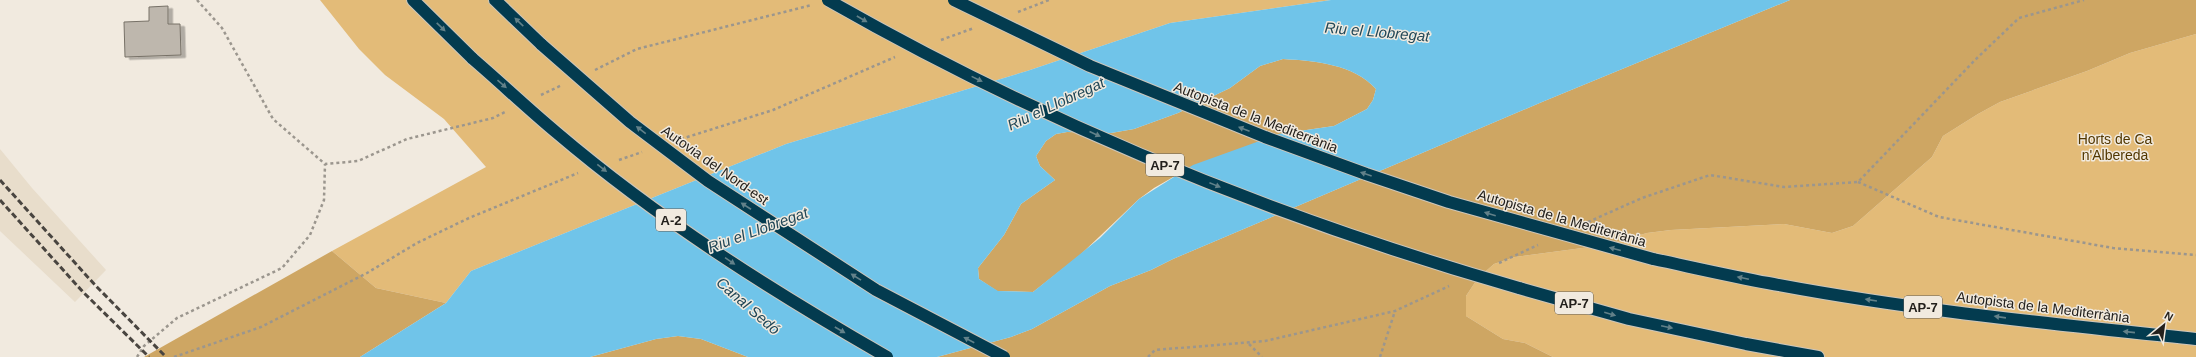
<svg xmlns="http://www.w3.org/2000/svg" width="2196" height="357" font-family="Arial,sans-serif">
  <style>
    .built { fill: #e8ddcb }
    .green { fill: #e3bb78 }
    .forest { fill: #cea663 }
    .water { fill: #70c4e9; fill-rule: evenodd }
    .building { fill: #beb7ad; stroke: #777167; filter: url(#shadow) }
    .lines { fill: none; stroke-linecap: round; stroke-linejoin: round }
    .highway-casing { stroke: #ccc6bc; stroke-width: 14 }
    .path { stroke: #9b968e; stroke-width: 2.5; stroke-dasharray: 3 3; stroke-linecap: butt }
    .highway { stroke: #033b4f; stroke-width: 12 }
    .rail { stroke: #494540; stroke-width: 3; stroke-dasharray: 6 3; stroke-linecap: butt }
    .highway-bridge-casing { stroke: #ccc6bc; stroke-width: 14; stroke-linecap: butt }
    .highway-bridge { stroke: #033b4f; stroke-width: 12 }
    .oneway { fill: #628189 }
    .labels { text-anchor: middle; stroke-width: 3; stroke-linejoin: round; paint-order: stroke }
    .shield { fill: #f1eadf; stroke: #615d56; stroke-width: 1 }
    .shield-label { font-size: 13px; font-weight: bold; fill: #23201c }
    .street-label { font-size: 14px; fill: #23201c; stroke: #f1eadf }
    .park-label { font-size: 14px; fill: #523700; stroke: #f1eadf }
    .water-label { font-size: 15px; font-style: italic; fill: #214757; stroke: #f1eadf }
  </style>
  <defs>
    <filter id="shadow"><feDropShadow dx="4.5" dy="2.5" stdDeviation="0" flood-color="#0004"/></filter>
  </defs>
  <rect width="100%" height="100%" fill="#f1eadf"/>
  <polygon class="built" points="0,149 32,188 106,270 75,302 0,231"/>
  <g class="green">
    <polygon points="320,0 1331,0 1170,23 1027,71 786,144 471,271 446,303 376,288 332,251 486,167 444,119 385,75 359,49"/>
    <polygon points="2196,34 2196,357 1553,357 1525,343 1503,339 1466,316 1466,296 1478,278 1494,264 1515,257 1605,245 1647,233 1671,230 1784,224 1832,233 1853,226 1932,157 1943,136 1978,114 2000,102 2087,71 2130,53"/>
  </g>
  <g class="forest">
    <polygon points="1790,0 2196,0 2196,34 2130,53 2087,71 2000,102 1978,114 1943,136 1932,157 1853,226 1832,233 1784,224 1671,230 1647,233 1605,245 1515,257 1494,264 1478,278 1466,296 1466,316 1503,339 1525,343 1553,357 937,357 1011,337 1032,329 1110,286 1151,270 1173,259 1542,102"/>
    <path d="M1283,59c33,2 70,5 93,30l-3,11 -6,9 -33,17 -55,8 -97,38 -28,16 -15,11 -60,57 -46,36 -36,-1 -18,-12 -1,-11 26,-33 17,-31 34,-24 -15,-14 -4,-10 10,-15 10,-7 11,-2 44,1 23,-4 44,-16 52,-25 30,-22z"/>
    <polygon points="332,251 376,288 446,303 360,357 144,357"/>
    <polygon points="678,336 701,339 748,357 590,357 656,339"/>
  </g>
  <path class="water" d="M1331,0h459l-248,102 -369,157 -22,11 -41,16 -78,43 -21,8 -74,20h-189l-47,-18 -23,-3 -22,3 -66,18h-230l86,-54 25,-32 315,-127 241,-73 143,-48zM1283,59c33,2 70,5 93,30l-3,11 -6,9 -33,17 -55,8 -86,31 -54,34 -39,39 -67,54 -35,-1 -19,-12 -1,-11 26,-33 17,-31 34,-24 -15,-14 -4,-10 10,-15 10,-7 11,-2 44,1 23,-4 44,-16 52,-25 30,-22z"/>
  <polygon class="building" points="168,6 168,24 180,24 181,55 125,57 124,22 149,21 149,7"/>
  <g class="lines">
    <g class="highway-casing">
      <g id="highway">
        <polyline points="413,0 473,59"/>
        <polyline points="495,0 542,45"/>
        <path d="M1653,259c38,8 77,17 115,24 141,27 285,41 428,56"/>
        <polyline points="1519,288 1629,319 1746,344 1818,357"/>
      </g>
    </g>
    <g class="path">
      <polyline points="197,0 222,28 273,119 325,164 358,161 407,139 493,118 507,111"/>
      <polyline points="1018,12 1049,0"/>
      <polyline points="941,40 974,28"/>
      <polyline points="595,70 637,49 812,5"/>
      <polyline points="541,95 562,85"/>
      <polyline points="681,139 773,110 895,57"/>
      <polyline points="619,160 642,152"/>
      <polyline points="1858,182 1939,217 2113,248 2196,255"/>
      <polyline points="1588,222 1642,198 1710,175 1784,187 1858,182 1975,60 2019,18 2084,0"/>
      <polyline points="1499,263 1538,245"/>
      <polyline points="1249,344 1262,357"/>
      <polyline points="137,357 144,346 177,318 282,268 310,235 324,200 325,164"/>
      <polyline points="174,357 261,327 367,273 417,243 469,218 578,173"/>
      <polyline points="1148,357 1155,350 1265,341 1395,311 1449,286"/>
      <polyline points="1380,357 1395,311"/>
    </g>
    <use href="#highway" class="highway"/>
    <g class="rail">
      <polyline points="0,180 95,285 166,357"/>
      <polyline points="0,200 83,292 149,357"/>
    </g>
    <g class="highway-bridge-casing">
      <g id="highway-bridge">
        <path d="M828,0c217,124 450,219 691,288"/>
        <polyline points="954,0 1090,66 1265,137 1366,174 1449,202 1653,259"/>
        <polyline points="542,45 630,122 708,181 876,290 1004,357"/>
        <path d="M473,59c28,24 55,50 84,74 101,86 215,158 330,224"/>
      </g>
    </g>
    <use href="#highway-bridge" class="highway-bridge"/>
  </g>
  <defs><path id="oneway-solid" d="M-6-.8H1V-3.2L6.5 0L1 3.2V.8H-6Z"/></defs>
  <g class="oneway">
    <use href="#oneway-solid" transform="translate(862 19) rotate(30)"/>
    <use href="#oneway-solid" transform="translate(519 22) rotate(-136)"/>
    <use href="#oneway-solid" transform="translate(441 27) rotate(44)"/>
    <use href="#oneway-solid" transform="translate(977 79) rotate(26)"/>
    <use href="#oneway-solid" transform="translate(502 84) rotate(41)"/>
    <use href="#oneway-solid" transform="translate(1244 129) rotate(-159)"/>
    <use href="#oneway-solid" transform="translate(641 130) rotate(-143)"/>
    <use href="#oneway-solid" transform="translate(1095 134) rotate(24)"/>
    <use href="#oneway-solid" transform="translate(602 168) rotate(38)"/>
    <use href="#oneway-solid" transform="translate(1366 174) rotate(-161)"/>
    <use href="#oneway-solid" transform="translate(1215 185) rotate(22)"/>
    <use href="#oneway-solid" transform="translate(746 206) rotate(-147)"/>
    <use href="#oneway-solid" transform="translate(1490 214) rotate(-163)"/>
    <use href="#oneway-solid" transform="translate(1615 249) rotate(-165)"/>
    <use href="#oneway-solid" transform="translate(730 261) rotate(34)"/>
    <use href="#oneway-solid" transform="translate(856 277) rotate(-148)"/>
    <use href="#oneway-solid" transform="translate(1743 278) rotate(-168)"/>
    <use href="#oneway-solid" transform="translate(1871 300) rotate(-171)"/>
    <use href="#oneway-solid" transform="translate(1610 314) rotate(16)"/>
    <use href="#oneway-solid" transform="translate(2000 317) rotate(-172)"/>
    <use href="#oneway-solid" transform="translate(1667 327) rotate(12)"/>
    <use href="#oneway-solid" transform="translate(840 330) rotate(30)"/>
    <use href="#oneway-solid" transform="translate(2129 332) rotate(-174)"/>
    <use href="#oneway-solid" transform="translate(969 340) rotate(-152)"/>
  </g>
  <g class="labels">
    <g class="shield">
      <rect x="1146" y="154" width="38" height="22" rx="3"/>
      <rect x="656" y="209" width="30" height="22" rx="3"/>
      <rect x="1555" y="292" width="38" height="22" rx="3"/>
      <rect x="1904" y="296" width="38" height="22" rx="3"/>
    </g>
    <g class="shield-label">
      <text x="1165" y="170">AP-7</text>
      <text x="671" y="225">A-2</text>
      <text x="1574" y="308">AP-7</text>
      <text x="1923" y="312">AP-7</text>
    </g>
    <g class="street-label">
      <text transform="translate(1256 117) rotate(21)" y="5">Autopista de la Mediterrània</text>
      <text transform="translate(715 165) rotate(35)" y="5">Autovia del Nord-est</text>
      <text transform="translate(1562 218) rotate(16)" y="5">Autopista de la Mediterrània</text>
      <text transform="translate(2043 307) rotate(7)" y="5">Autopista de la Mediterrània</text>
    </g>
    <g class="park-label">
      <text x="2115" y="144">Horts de Ca<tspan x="2115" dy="16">n'Albereda</tspan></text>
    </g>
    <g class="water-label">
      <text transform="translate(1377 32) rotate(5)" y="5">Riu el Llobregat</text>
      <text transform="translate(1056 104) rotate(-25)" y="5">Riu el Llobregat</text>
      <text transform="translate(758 230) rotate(-20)" y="5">Riu el Llobregat</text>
      <text transform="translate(748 306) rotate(41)" y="5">Canal Sedó</text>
    </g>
  </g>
  <g transform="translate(2164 325) rotate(29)" stroke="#f1eadf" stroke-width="3" paint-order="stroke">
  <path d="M0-3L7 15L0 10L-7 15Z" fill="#23201c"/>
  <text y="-6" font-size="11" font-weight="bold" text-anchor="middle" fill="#23201c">N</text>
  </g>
</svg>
